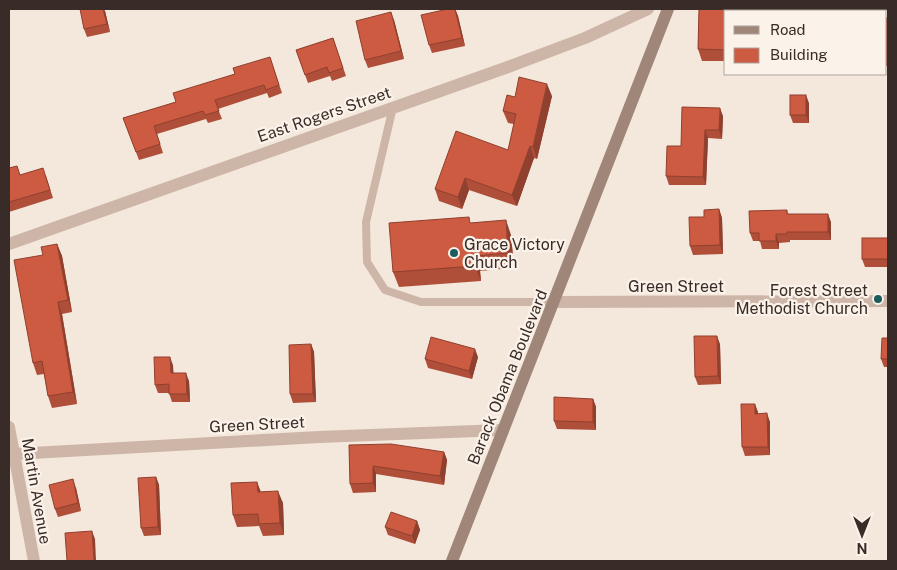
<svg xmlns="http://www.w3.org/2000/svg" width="897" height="570" font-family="'Public Sans',sans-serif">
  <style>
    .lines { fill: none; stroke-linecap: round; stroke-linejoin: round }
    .lane { stroke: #cdb6a7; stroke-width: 8 }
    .street { stroke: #cdb6a7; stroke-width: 12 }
    .secondary { stroke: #a08579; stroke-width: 12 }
    .wall { fill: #af4e39 }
    .shaded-wall { fill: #8f402e }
    .building { fill: #cc5b42; stroke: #8f402e }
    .poi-dot { fill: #1b5c5d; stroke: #fbf2e9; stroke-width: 2 }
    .labels { text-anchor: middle; stroke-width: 4.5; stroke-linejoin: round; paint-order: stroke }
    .street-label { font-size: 16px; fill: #392c28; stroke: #fbf2e9 }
    .poi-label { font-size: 16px; fill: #392c28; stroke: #fbf2e9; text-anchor: start }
  </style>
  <rect width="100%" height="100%" fill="#f4e7dc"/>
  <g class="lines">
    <polyline class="lane" points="393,107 366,222 367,262 385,290 421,302 554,302"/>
    <g class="street">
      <polyline points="9,244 508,67 585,38 648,9"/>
      <polyline points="554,302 888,301"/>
      <polyline points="9,427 34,561"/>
      <polyline points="14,454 319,437 502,430"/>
    </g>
    <polyline class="secondary" points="452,561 668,9"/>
  </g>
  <g class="wall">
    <polygon points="455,9 458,16 465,46 432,53 429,45"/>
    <polygon points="699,9 729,9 730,11 726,11 726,61 702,61 698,49"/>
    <polygon points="105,11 110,32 87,37 84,29"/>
    <rect x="886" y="18" width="2" height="48"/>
    <polygon points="394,20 404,59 368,68 365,60"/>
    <polygon points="333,38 346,76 332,81 330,76 308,83 296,50"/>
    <polygon points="270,57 282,93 269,98 267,93 218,109 222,119 208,123 206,119 157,134 163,153 139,160 123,118 176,102"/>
    <polygon points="552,96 537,159 534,158 517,206 469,190 462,209 439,201 435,189 508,150 514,124 508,123 503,111 515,97"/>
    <polygon points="809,103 809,123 793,123 790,115"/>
    <polygon points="723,116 722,139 708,138 706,185 669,185 666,176 681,146"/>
    <polygon points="9,168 21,175 46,176 53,198 9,212"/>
    <polygon points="719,209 722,218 723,254 693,255 690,246 704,217"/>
    <polygon points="787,210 788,214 831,222 831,240 790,240 790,242 779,243 779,249 762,249 760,241 753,241 750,233"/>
    <polygon points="472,223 511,235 514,268 480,271 481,281 399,287 393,272"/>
    <polygon points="888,238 888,267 865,267 862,259"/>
    <polygon points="57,244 62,256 72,312 62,314 77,404 52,408 48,396 44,374 37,375 33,363 43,255"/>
    <polygon points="888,338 888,367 884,367 881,359"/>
    <polygon points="311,344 314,352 316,402 293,403 290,394"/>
    <polygon points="720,344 721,384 698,385 695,377"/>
    <polygon points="478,357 472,379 428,368 425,359"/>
    <polygon points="173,365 173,373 189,381 190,402 172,402 169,393 158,393 155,385"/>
    <polygon points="593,399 596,407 596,430 557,429 554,421"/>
    <polygon points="758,412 758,414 770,422 770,455 745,456 742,447"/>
    <polygon points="349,445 444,452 447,460 444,485 376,474 376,492 353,493 350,484"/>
    <polygon points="156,477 159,485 161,535 144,536 141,528"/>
    <polygon points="257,482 261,492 283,503 284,535 263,536 259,526 237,527 233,515"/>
    <polygon points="76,488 81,511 58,517 55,509"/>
    <polygon points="417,521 420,530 415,544 388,535 385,527"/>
  </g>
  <g class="shaded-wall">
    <polygon points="103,9 104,9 105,11 110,32 107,24"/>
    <polygon points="455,9 458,16 465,46 462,38"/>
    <polygon points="391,12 394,20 404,59 401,51"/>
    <polygon points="547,84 552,96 537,159 533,147"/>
    <polygon points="806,95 809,103 809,123 806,115"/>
    <polygon points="720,108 723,116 722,139 719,130"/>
    <polygon points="705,130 708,138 706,185 703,177"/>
    <polygon points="530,146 534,158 517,206 512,195"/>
    <polygon points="465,178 469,190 462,209 458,197"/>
    <polygon points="719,209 722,218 723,254 720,245"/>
    <polygon points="828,214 831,222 831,240 828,232"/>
    <polygon points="506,220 511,235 514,268 508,253"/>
    <polygon points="776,234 779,243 779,249 776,241"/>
    <polygon points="57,244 62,256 72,312 68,300"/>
    <polygon points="475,256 480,271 481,281 475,266"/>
    <polygon points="58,302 62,314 77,404 73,392"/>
    <polygon points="717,336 720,344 721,384 718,376"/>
    <polygon points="311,344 314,352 316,402 313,394"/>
    <polygon points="475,349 478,357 472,379 469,371"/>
    <polygon points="170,357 173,365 174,382 171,373"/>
    <polygon points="186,373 189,381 190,402 187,394"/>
    <polygon points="593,399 596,407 596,430 593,422"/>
    <polygon points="755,404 758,412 758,422 755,414"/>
    <polygon points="767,413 770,422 770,455 768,447"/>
    <polygon points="444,452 447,460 444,485 440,476"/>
    <polygon points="373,466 376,474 376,492 373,483"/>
    <polygon points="156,477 159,485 161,535 158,527"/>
    <polygon points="73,479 76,488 81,511 78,503"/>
    <polygon points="257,482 261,494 258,492"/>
    <polygon points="278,491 283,503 284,535 280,523"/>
    <polygon points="417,521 420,530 415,544 412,536"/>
    <polygon points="92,531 95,539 96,561 94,561"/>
  </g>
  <g class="building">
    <polygon points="80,9 103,9 107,24 84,29"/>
    <polygon points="448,9 455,9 462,38 429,45 421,15"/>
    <polygon points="699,9 729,9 729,11 726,11 726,50 698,49"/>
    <polygon points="391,12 401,51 365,60 356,21"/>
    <rect x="886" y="18" width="2" height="40"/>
    <polygon points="333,38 343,68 329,73 327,67 305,75 296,50"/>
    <polygon points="270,57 279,85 266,90 264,85 215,100 219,111 205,115 203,111 154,126 160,144 136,152 123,118 176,102 173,93 235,74 233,68"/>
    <polygon points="519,77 547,84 533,147 530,146 512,195 465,178 458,197 435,189 456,131 508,150 516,114 503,111 507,95 515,97"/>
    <rect x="790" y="95" width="16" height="20"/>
    <polygon points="682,107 720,108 719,130 705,130 703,177 666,176 667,146 681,146"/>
    <polygon points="17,166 20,175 43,168 50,190 9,202 9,168"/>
    <polygon points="719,209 720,245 690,246 689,217 704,217 704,210"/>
    <polygon points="787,210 787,214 828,214 828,232 787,232 787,234 776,234 776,241 759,241 759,233 750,233 749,211"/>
    <polygon points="469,217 470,223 506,220 508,253 475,256 475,266 393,272 389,223"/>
    <rect x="862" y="238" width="26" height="21"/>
    <polygon points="57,244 68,300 58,302 73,392 48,396 42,361 33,363 14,260 43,255 41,247"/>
    <polygon points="694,336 717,336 718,376 695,377"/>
    <polygon points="431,337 475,349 469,371 425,359"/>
    <polygon points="882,338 888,338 888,359 881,359"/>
    <polygon points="311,344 313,394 290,394 289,345"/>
    <polygon points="154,357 170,357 171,373 186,373 187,394 169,394 169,384 155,385"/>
    <polygon points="554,397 593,399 593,422 554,421"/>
    <polygon points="741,404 755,404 755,414 767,413 768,447 742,447"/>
    <polygon points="391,444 444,452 440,476 373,466 373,483 350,484 349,445"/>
    <polygon points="156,477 158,527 141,528 138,478"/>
    <polygon points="73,479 78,503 55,509 49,485"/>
    <polygon points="257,482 258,492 278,491 280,523 259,524 258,514 233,515 231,483"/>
    <polygon points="391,512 417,521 412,536 385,527"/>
    <polygon points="92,531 94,561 67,561 65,533"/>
  </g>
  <g class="poi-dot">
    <circle cx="454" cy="253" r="5"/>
    <circle cx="878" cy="299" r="5"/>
  </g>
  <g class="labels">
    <g class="street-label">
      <text transform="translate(324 114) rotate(-19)" y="6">East Rogers Street</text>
      <text x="676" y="292">Green Street</text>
      <text transform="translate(507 377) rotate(-68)" y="6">Barack Obama Boulevard</text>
      <text transform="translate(257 424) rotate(-3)" y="6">Green Street</text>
      <text transform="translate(37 491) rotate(80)" y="6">Martin Avenue</text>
    </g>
    <g class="poi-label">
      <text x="464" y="250">Grace Victory<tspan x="464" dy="18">Church</tspan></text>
      <text x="868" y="296" text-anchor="end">Forest Street<tspan x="868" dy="18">Methodist Church</tspan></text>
    </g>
  </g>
  <rect width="897" height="570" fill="none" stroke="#392c28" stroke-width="20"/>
  <rect x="724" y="10" width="162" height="65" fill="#fbf2e9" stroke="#ada39c"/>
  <rect x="734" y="26" width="25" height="8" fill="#a08579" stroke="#ada39c"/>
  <text x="770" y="35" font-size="15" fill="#392c28">Road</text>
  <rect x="734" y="48" width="25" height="15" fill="#cc5b42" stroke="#ada39c"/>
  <text x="770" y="60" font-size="15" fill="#392c28">Building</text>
  <g transform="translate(862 535) rotate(180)" stroke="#fbf2e9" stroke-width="4" paint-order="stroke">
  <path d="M0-4L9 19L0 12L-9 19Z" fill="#392c28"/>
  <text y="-8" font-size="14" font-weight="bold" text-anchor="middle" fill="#392c28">N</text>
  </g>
</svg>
